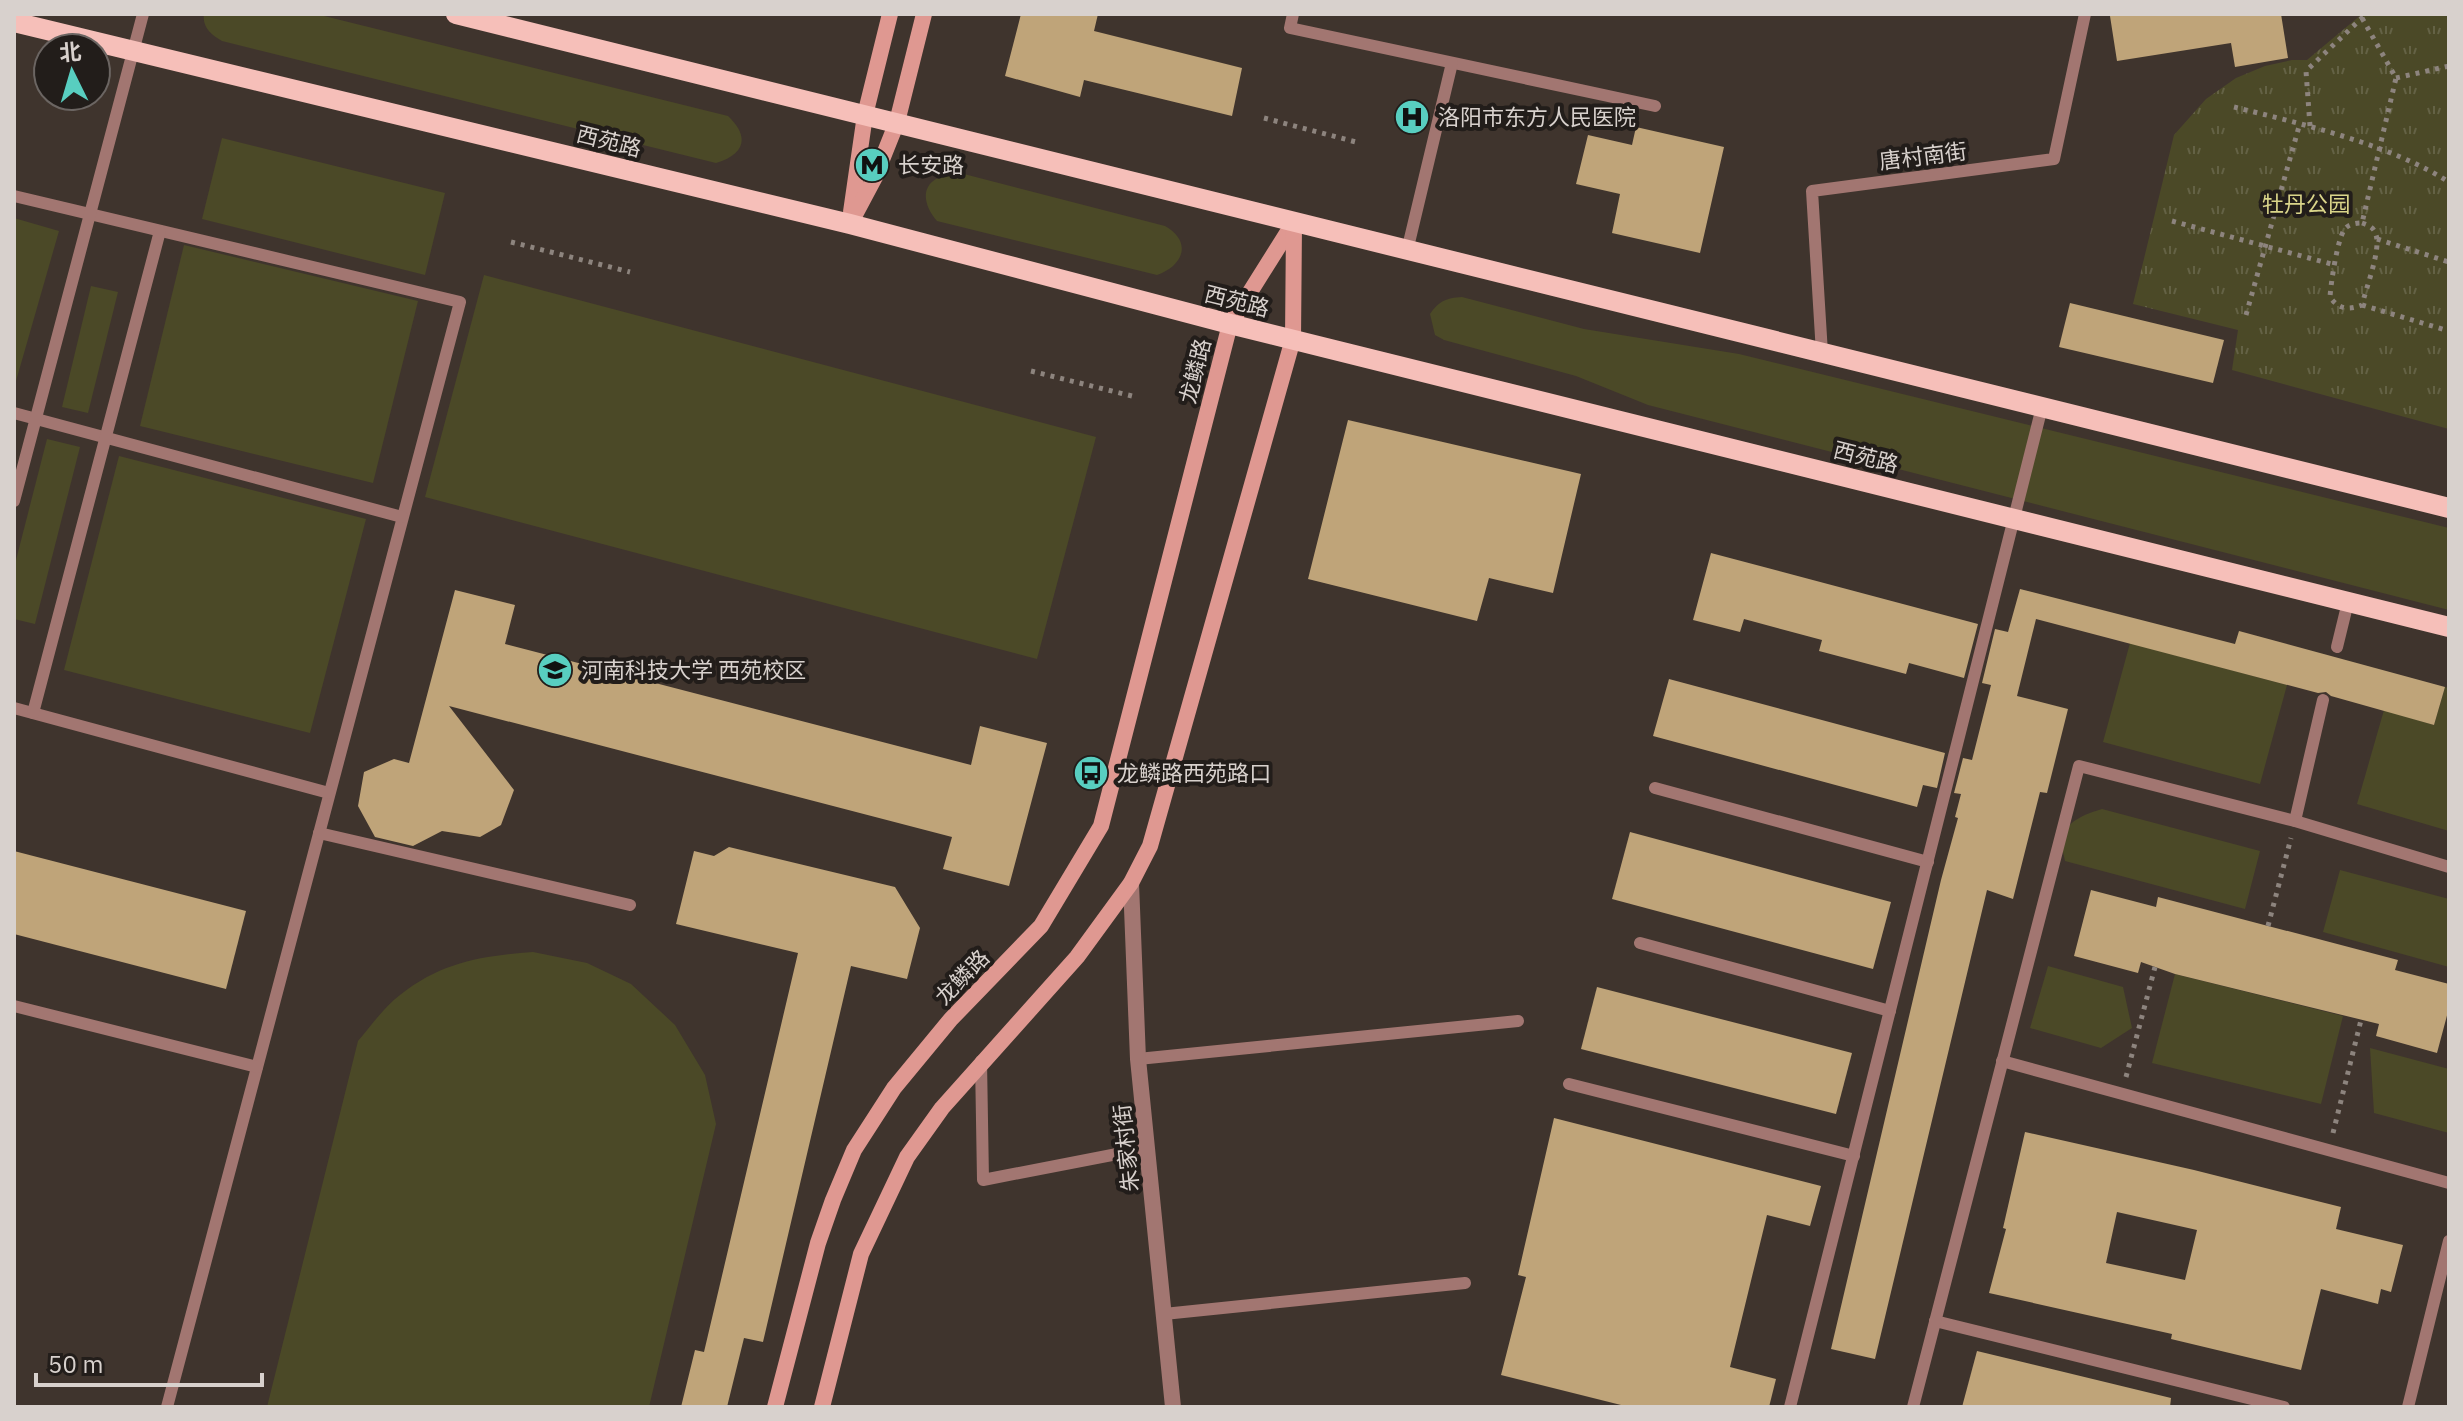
<svg xmlns="http://www.w3.org/2000/svg" width="2463" height="1421" font-family="'IBM Plex Sans','Noto Sans SC',sans-serif">
  <style>
    .grass { fill: #4b4927 }
    .park { fill: url(#park-tufts) }
    .building { fill: #bfa479; fill-rule: evenodd }
    .lines { fill: none; stroke-linecap: round; stroke-linejoin: round }
    .path { stroke: #8d847e; stroke-width: 5; stroke-dasharray: 4 6; stroke-linecap: butt }
    .service { stroke: #a27671; stroke-width: 12 }
    .minor { stroke: #a27671; stroke-width: 16 }
    .secondary { stroke: #df9891; stroke-width: 16 }
    .primary { stroke: #f6bfb9; stroke-width: 20 }
    .labels { text-anchor: middle; stroke-width: 8; stroke-linejoin: round; paint-order: stroke }
    .poi-label { font-size: 22px; fill: #d8d1cd; stroke: #221d1a; text-anchor: start }
    .street-label { font-size: 22px; fill: #d8d1cd; stroke: #221d1a }
    .park-label { font-size: 22px; fill: #dad58a; stroke: #221d1a }
  </style>
  <defs>
    <pattern id="park-tufts" width="24" height="20" patternUnits="userSpaceOnUse" patternTransform="scale(2)"><rect width="24" height="20" fill="#4b4927"/><path d="M3 7l-1-3M5 7V3M7 7l1-3M15 17l-1-3M17 17v-4M19 17l1-3" fill="none" stroke="#646245"/></pattern>
  </defs>
  <rect width="100%" height="100%" fill="#3f342d"/>
  <g class="grass">
    <path d="M204,14h112l412,102c22,21 17,38 -12,47l-494,-122c-11,-6 -20,-14 -18,-27z"/>
    <polygon points="222,138 445,193 425,275 202,219"/>
    <path d="M964,174l201,52c28,16 18,40 -8,49l-220,-54c-11,-12 -18,-32 -1,-42 7,-4 20,-4 28,-5z"/>
    <polygon points="14,218 59,231 14,388"/>
    <polygon points="184,245 418,301 373,483 140,426"/>
    <polygon points="484,275 1096,437 1037,659 425,497"/>
    <polygon points="91,286 118,292 88,413 62,407"/>
    <path d="M1462,297l122,32 155,25 710,174v82l-801,-205 -72,-29 -132,-36 -9,-5 -5,-21c9,-13 16,-16 32,-17z"/>
    <polygon points="47,439 80,447 35,624 14,619 14,568"/>
    <polygon points="119,456 366,519 310,733 64,670"/>
    <polygon points="2130,643 2287,685 2260,784 2103,742"/>
    <polygon points="2445,687 2449,688 2449,831 2357,804 2384,710 2434,725"/>
    <path d="M2102,809l158,42 -15,58 -180,-48c-1,-6 -4,-15 -3,-20 2,-20 24,-27 40,-32z"/>
    <polygon points="2340,870 2449,899 2449,967 2323,932"/>
    <path d="M533,952l54,11 44,21 44,41 30,50 11,49 -67,283h-382l91,-366c13,-15 26,-34 42,-46 42,-33 82,-39 133,-43z"/>
    <polygon points="2048,966 2123,987 2132,1028 2101,1048 2030,1028"/>
    <polygon points="2175,974 2343,1016 2321,1104 2152,1063"/>
    <polygon points="2370,1048 2449,1069 2449,1133 2374,1113"/>
  </g>
  <polygon class="park" points="2362,14 2449,14 2449,429 2232,370 2238,330 2133,304 2174,135 2206,99 2236,78 2265,66 2292,60 2307,60"/>
  <g class="building">
    <polygon points="1021,14 1098,14 1094,31 1242,68 1232,116 1084,80 1080,97 1005,76"/>
    <polygon points="2125,14 2281,14 2288,58 2235,67 2231,43 2117,61 2110,16"/>
    <polygon points="1636,127 1724,147 1700,253 1612,233 1620,194 1576,184 1588,135 1632,145"/>
    <polygon points="2070,303 2224,340 2213,383 2059,347"/>
    <polygon points="1348,420 1581,474 1553,593 1489,578 1477,621 1308,579"/>
    <polygon points="1711,553 1978,624 1964,678 1909,663 1906,674 1819,651 1822,640 1744,619 1740,632 1693,620"/>
    <polygon points="2020,589 2235,644 2239,631 2445,687 2434,725 2331,696 2326,692 2318,693 2036,619 2017,696 2068,709 2047,793 2040,792 2013,899 1987,890 1875,1359 1831,1349 1941,880 1958,818 1955,817 1961,794 1954,793 1963,758 1972,760 1991,685 1982,683 1995,629 2008,632"/>
    <polygon points="455,590 515,605 505,644 971,765 980,726 1047,743 1009,886 943,869 952,837 449,706 514,790 501,825 480,837 442,831 413,846 375,837 358,806 364,772 394,759 409,763"/>
    <polygon points="1669,679 1945,753 1937,788 1923,785 1917,807 1653,736"/>
    <polygon points="1630,832 1891,902 1873,969 1612,899"/>
    <polygon points="729,847 895,887 920,928 907,979 851,966 763,1342 744,1338 727,1407 681,1407 695,1350 704,1352 798,953 676,924 694,851 714,856"/>
    <polygon points="14,851 246,911 226,989 14,934"/>
    <polygon points="2091,890 2156,907 2158,897 2398,960 2395,970 2449,984 2449,1008 2437,1053 2376,1036 2379,1024 2175,974 2141,962 2138,973 2074,956"/>
    <polygon points="1597,987 1852,1053 1836,1114 1581,1049"/>
    <polygon points="1554,1118 1821,1186 1810,1226 1767,1215 1730,1367 1776,1379 1769,1407 1629,1407 1501,1375 1526,1277 1518,1275"/>
    <path d="M2025,1132l169,38 147,37 -5,22 67,16 -12,47 -10,-3 -3,15 -57,-15 -20,81 -130,-31 1,-5 -183,-41 17,-64 -3,-1zM2117,1212l80,18 -12,50 -79,-17z"/>
    <polygon points="1977,1351 2171,1398 2170,1407 1962,1407"/>
  </g>
  <g class="lines">
    <g class="path">
      <polyline points="2449,14 2449,15"/>
      <polyline points="2362,18 2396,78 2362,223"/>
      <polyline points="2396,78 2449,66"/>
      <path d="M2234,107c68,17 155,37 215,75"/>
      <polyline points="1264,118 1356,142"/>
      <polyline points="2310,126 2306,71 2366,14"/>
      <polyline points="2172,221 2335,265"/>
      <path d="M2362,223c6,2 12,4 14,12 5,15 -10,53 -14,70 -13,5 -23,5 -32,-8 1,-15 7,-55 14,-67 4,-6 12,-7 18,-7z"/>
      <polyline points="2377,239 2449,262"/>
      <polyline points="511,242 630,272"/>
      <polyline points="2362,305 2449,331"/>
      <polyline points="2246,315 2300,123"/>
      <polyline points="1031,371 1136,397"/>
      <polyline points="2268,926 2291,838"/>
      <polyline points="2126,1077 2155,967"/>
      <polyline points="2333,1133 2361,1020"/>
    </g>
    <g class="service">
      <polyline points="1293,14 1290,28 1655,106"/>
      <polyline points="14,196 460,302 167,1407"/>
      <polyline points="1407,251 1452,63"/>
      <polyline points="1822,353 1812,191 2054,159 2085,14"/>
      <polyline points="14,413 402,517"/>
      <polyline points="14,501 143,14"/>
      <polyline points="2337,647 2348,602"/>
      <polyline points="14,708 329,793"/>
      <polyline points="33,713 160,231"/>
      <polyline points="1655,788 1928,862"/>
      <polyline points="2295,821 2323,700"/>
      <polyline points="319,833 630,905"/>
      <polyline points="1640,943 1890,1011"/>
      <polyline points="14,1006 257,1067"/>
      <polyline points="1138,1059 1518,1021"/>
      <polyline points="981,1061 983,1180 1148,1148"/>
      <polyline points="2002,1061 2449,1183"/>
      <polyline points="1569,1084 1854,1156"/>
      <polyline points="1164,1314 1465,1283"/>
      <polyline points="1935,1321 2284,1407"/>
      <polyline points="1790,1407 2042,407"/>
      <polyline points="1913,1407 2079,766 2295,821 2449,867"/>
      <polyline points="2408,1407 2449,1241"/>
    </g>
    <polyline class="minor" points="1131,883 1138,1059 1173,1407"/>
    <g class="secondary">
      <polyline points="851,212 865,115 890,14"/>
      <polyline points="850,224 875,177 897,122 924,14"/>
      <polyline points="775,1407 818,1243 833,1200 854,1150 894,1088 951,1019 1041,926 1101,826 1230,324 1294,222"/>
      <polyline points="822,1407 861,1254 907,1157 942,1108 1077,957 1131,883 1150,846 1293,339 1294,225"/>
    </g>
    <g class="primary">
      <polyline points="456,14 2449,508"/>
      <polyline points="14,22 850,224 1230,324 2449,627"/>
    </g>
  </g>
  <defs>
    <g id="hospital-disc" transform="scale(1.8)"><circle r="9.5" fill="#58cec0" stroke="#221d1a"/><path d="M-5-5h3v3.5h4V-5h3V5h-3V1.5h-4V5h-3Z" fill="#111"/></g>
    <g id="metro-disc" transform="scale(1.8)"><circle r="9.5" fill="#58cec0" stroke="#221d1a"/><path d="M-5.5 5V-5H-3L0 0L3-5H5.5V5H3V-.5L0 4L-3-.5V5Z" fill="#111"/></g>
    <g id="university-disc" transform="scale(1.8)"><circle r="9.5" fill="#58cec0" stroke="#221d1a"/><path d="M0-5L7-2L0 1L-7-2ZM-4 1L0 2.5L4 1V4Q0 6-4 4Z" fill="#111"/></g>
    <g id="bus-disc" transform="scale(1.8)"><circle r="9.5" fill="#58cec0" stroke="#221d1a"/><path d="M-5-6H5V4H4V6H2V4H-2V6H-4V4H-5ZM-3.5-4V0h7V-4ZM-3.5 1.2v1.5H-2V1.2ZM2 1.2v1.5H3.5V1.2Z" fill="#111"/></g>
  </defs>
  <g fill-rule="evenodd">
    <use href="#hospital-disc" x="1412" y="117"/>
    <use href="#metro-disc" x="872" y="165"/>
    <use href="#university-disc" x="555" y="670"/>
    <use href="#bus-disc" x="1091" y="773"/>
  </g>
  <g class="labels">
    <g class="poi-label">
      <text x="1438" y="125">洛阳市东方人民医院</text>
      <text x="898" y="173">长安路</text>
      <text x="581" y="678">河南科技大学 西苑校区</text>
      <text x="1117" y="781">龙鳞路西苑路口</text>
    </g>
    <g class="street-label">
      <text transform="translate(609 141) rotate(14)" y="8">西苑路</text>
      <text transform="translate(1923 156) rotate(-7)" y="8">唐村南街</text>
      <text transform="translate(1237 301) rotate(14)" y="8">西苑路</text>
      <text transform="translate(1195 371) rotate(-76)" y="8">龙鳞路</text>
      <text transform="translate(1866 457) rotate(14)" y="8">西苑路</text>
      <text transform="translate(962 977) rotate(-46)" y="8">龙鳞路</text>
      <text transform="translate(1126 1148) rotate(-96)" y="8">朱家村街</text>
    </g>
    <g class="park-label">
      <text x="2306" y="212">牡丹公园</text>
    </g>
  </g>
  <rect width="2463" height="1421" fill="none" stroke="#d8d1cd" stroke-width="32"/>
  <g transform="translate(72 72) rotate(355)"><circle r="38" fill="#221d1a" stroke="#6b6562" stroke-width="2"/>
  <path d="M0-6L14 30L0 20L-14 30Z" fill="#58cec0"/>
  <text y="-12" font-size="22" font-weight="bold" text-anchor="middle" fill="#d8d1cd">北</text>
  </g>
  <path d="M36 1373v12h226v-12" fill="none" stroke="#d8d1cd" stroke-width="4"/>
  <text x="48" y="1373" font-size="24" fill="#d8d1cd" stroke="#221d1a" stroke-width="6" paint-order="stroke">50 m</text>
</svg>
